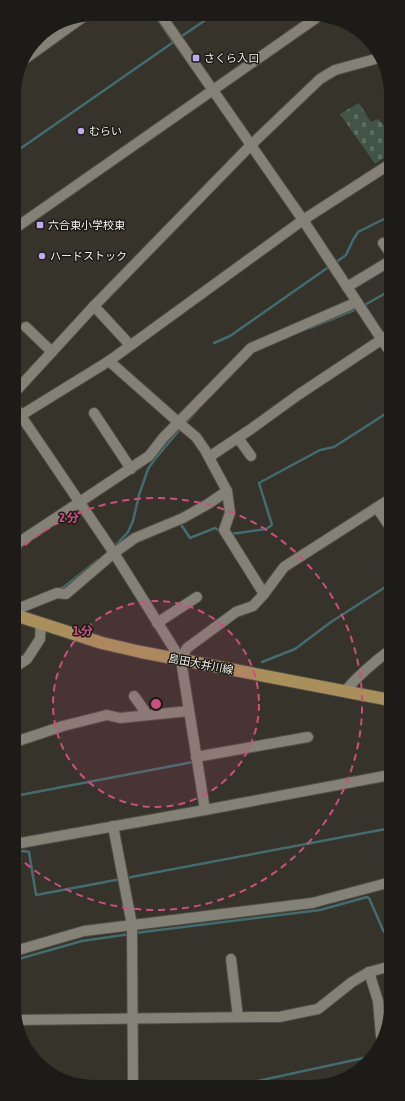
<svg xmlns="http://www.w3.org/2000/svg" width="405" height="1101" font-family="'Asap Condensed','Noto Sans JP',sans-serif">
  <style>
    .cemetery { fill: url(#cemetery-stones) }
    .lines { fill: none; stroke-linecap: round; stroke-linejoin: round }
    .stream { stroke: #436c70; stroke-width: 2.5 }
    .minor-casing { stroke: #504e47; stroke-width: 12 }
    .major-casing { stroke: #504e47; stroke-width: 14 }
    .minor { stroke: #848177; stroke-width: 10 }
    .major { stroke: #a9905b; stroke-width: 12 }
    .ring { fill: none; stroke: #ce4e7f; stroke-width: 2; stroke-dasharray: 7 5 }
    .poi-dot { fill: #c1a8f3; stroke: #1c1b17; stroke-width: 1.5 }
    .labels { text-anchor: middle; stroke-width: 3; stroke-linejoin: round; paint-order: stroke }
    .poi-label { font-size: 11px; fill: #f3f1eb; stroke: #1c1b17; text-anchor: start }
    .street-label { font-size: 11px; fill: #f3f1eb; stroke: #1c1b17 }
    .centre { fill: #ce4e7f; stroke: #1c1b17; stroke-width: 2 }
    .ring-label { font-size: 12px; text-anchor: middle; font-weight: bold; fill: #ce4e7f; stroke: #1c1b17; stroke-width: 3; stroke-linejoin: round; paint-order: stroke }
  </style>
  <defs>
    <pattern id="cemetery-stones" width="16" height="16" patternUnits="userSpaceOnUse"><rect width="16" height="16" fill="#425447"/><path d="M2 7V4a2 2 0 0 1 4 0v3zM10 15v-3a2 2 0 0 1 4 0v3z" fill="#5e6d62"/></pattern>
  </defs>
  <rect width="100%" height="100%" fill="#36332a"/>
  <polygon class="cemetery" points="359,103 371,122 378,119 390,132 390,154 375,164 340,114"/>
  <g class="lines">
    <g class="stream">
      <polyline points="154,14 173,42"/>
      <polyline points="179,38 213,15"/>
      <polyline points="14,153 175,41"/>
      <polyline points="335,263 346,255 353,240 358,232 390,216"/>
      <polyline points="363,306 384,294 390,289"/>
      <polyline points="310,328 359,308"/>
      <polyline points="214,343 230,336 330,266"/>
      <polyline points="184,425 198,409"/>
      <polyline points="180,523 190,538 215,528 220,531"/>
      <polyline points="231,534 266,529 272,525 259,483 320,450 334,447 390,411"/>
      <polyline points="114,547 128,532 133,521 139,495 148,469 155,459 181,428"/>
      <polyline points="59,589 64,587 98,560"/>
      <polyline points="262,662 295,649 331,622 390,584"/>
      <polyline points="15,796 193,762"/>
      <polyline points="15,852 24,851 29,852 36,895 121,879"/>
      <polyline points="126,878 391,828"/>
      <polyline points="135,933 320,910 367,897 369,898 383,930 391,942"/>
      <polyline points="15,960 82,941 130,934"/>
      <polyline points="248,1085 253,1082 373,1056"/>
    </g>
    <g class="minor-casing">
      <g id="minor">
        <polyline points="160,14 303,220 390,352"/>
        <polyline points="22,61 86,15"/>
        <polyline points="14,229 319,16"/>
        <polyline points="383,243 390,253"/>
        <polyline points="347,287 390,261"/>
        <polyline points="94,306 130,345"/>
        <polyline points="26,327 52,352"/>
        <polyline points="109,361 178,422 196,437 205,450 227,491 230,513 224,530 264,594"/>
        <polyline points="15,392 94,306 251,145 320,79 335,70 379,58"/>
        <polyline points="15,407 114,553 181,660 205,810"/>
        <polyline points="94,413 131,469"/>
        <polyline points="15,419 109,361 303,220 390,164"/>
        <polyline points="238,438 251,456"/>
        <polyline points="209,457 251,429 298,395 390,334"/>
        <polyline points="377,508 390,527"/>
        <polyline points="15,545 149,456 163,438 251,348 357,302"/>
        <polyline points="15,610 57,593 66,594 114,553 135,538 183,518 208,504 227,491"/>
        <polyline points="157,623 197,597"/>
        <polyline points="181,660 187,648 236,612 253,606 264,594 284,567 390,499"/>
        <polyline points="15,667 27,659 40,639 41,623"/>
        <path d="M345,691c13,-15 29,-29 45,-41"/>
        <polyline points="134,696 144,710 146,715"/>
        <polyline points="15,742 63,726 107,715 120,718 189,711"/>
        <polyline points="196,757 308,737"/>
        <polyline points="113,826 132,925 133,1085"/>
        <polyline points="15,844 205,810 390,775"/>
        <polyline points="15,951 84,931 312,903 391,882"/>
        <polyline points="231,959 238,1017"/>
        <polyline points="369,972 378,1001 381,1036"/>
        <polyline points="16,1020 256,1017 279,1017 318,1009 352,982 369,972 391,966"/>
      </g>
    </g>
    <g class="major-casing">
      <polyline id="major" points="15,615 102,643 141,652 390,700"/>
    </g>
    <use href="#minor" class="minor"/>
    <use href="#major" class="major"/>
  </g>
  <circle cx="156" cy="704" r="103" fill="#ce4e7f" fill-opacity=".12"/>
  <g class="ring">
    <circle cx="156" cy="704" r="103"/>
    <path d="M16 553A206 206 0 1 1 16 855"/>
  </g>
  <g class="poi-dot">
    <rect x="192" y="54" width="8" height="8" rx="2"/>
    <circle cx="81" cy="131" r="4"/>
    <rect x="36" y="221" width="8" height="8" rx="2"/>
    <circle cx="42" cy="256" r="4"/>
  </g>
  <g class="labels">
    <g class="poi-label">
      <text x="204" y="62">さくら入口</text>
      <text x="89" y="135">むらい</text>
      <text x="48" y="229">六合東小学校東</text>
      <text x="50" y="260">ハードストック</text>
    </g>
    <g class="street-label">
      <text transform="translate(201 664) rotate(11)" y="4">島田大井川線</text>
    </g>
  </g>
  <path d="M0 0H405V1101H0ZM94 21H311A73 73 0 0 1 384 94V1007A73 73 0 0 1 311 1080H94A73 73 0 0 1 21 1007V94A73 73 0 0 1 94 21Z" fill="#1c1b17" fill-rule="evenodd"/>
  <circle cx="156" cy="704" r="6" class="centre"/>
  <g class="ring-label">
    <text x="69" y="522">2 分</text>
    <text x="83" y="635">1 分</text>
  </g>
</svg>
